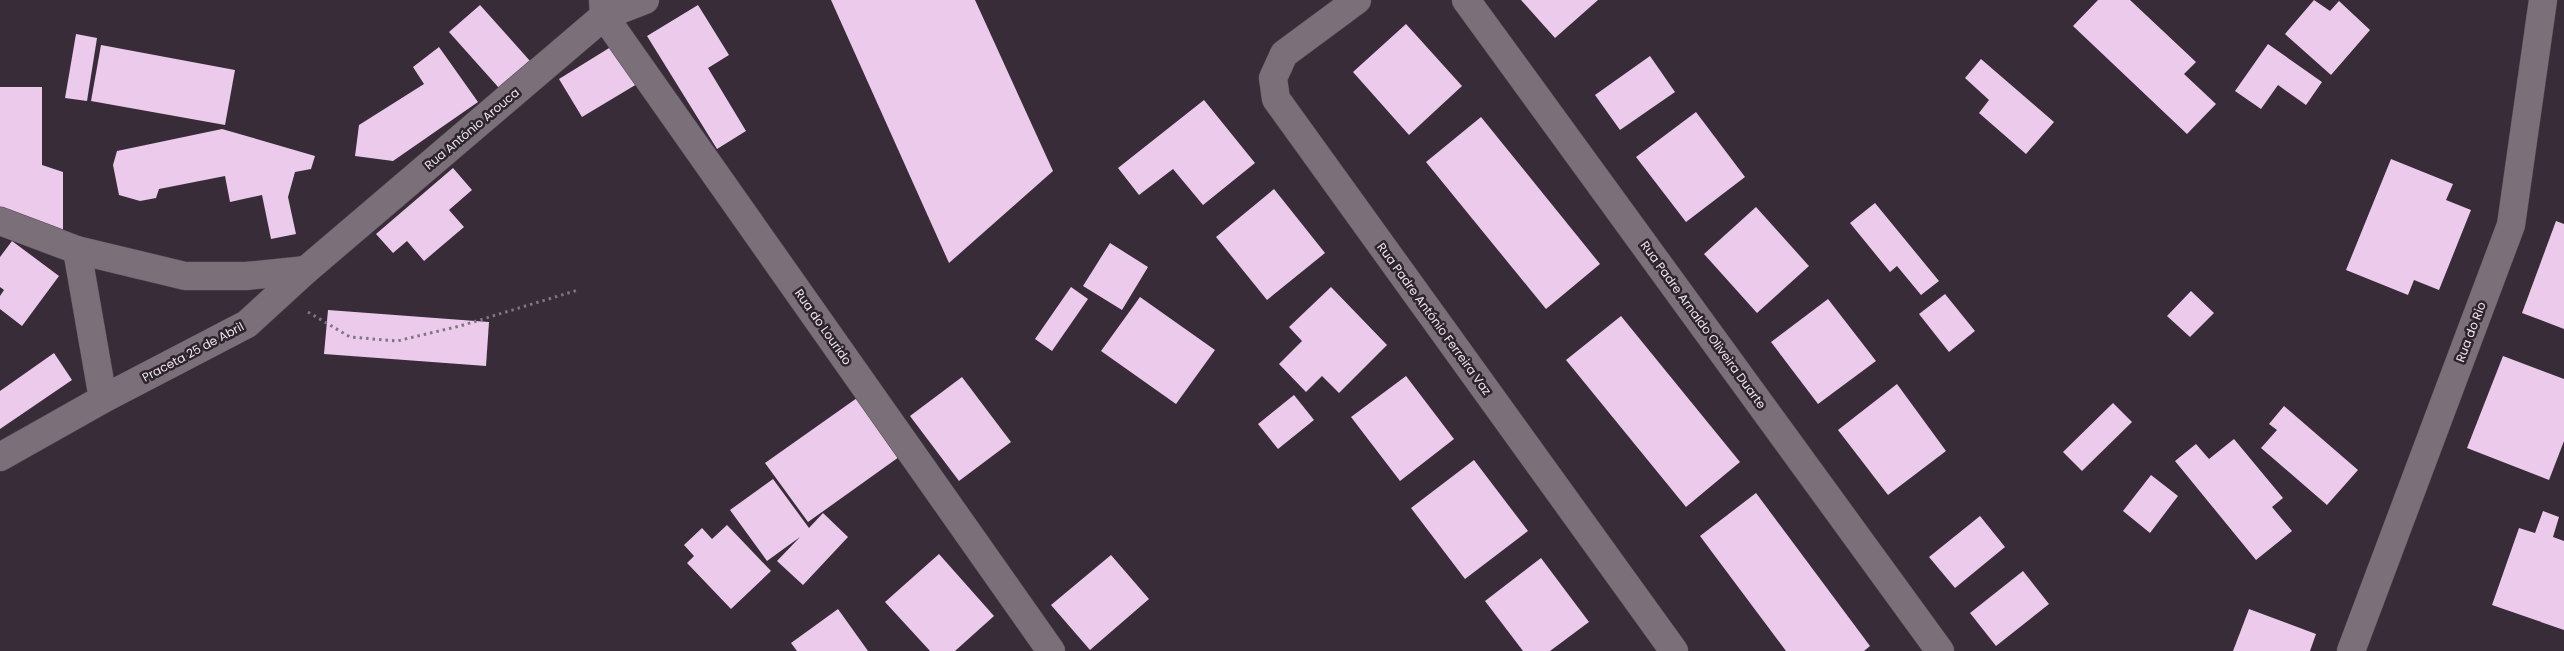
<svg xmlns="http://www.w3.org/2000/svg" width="2564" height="651" font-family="Poppins,sans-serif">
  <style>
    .building { fill: #eccaec }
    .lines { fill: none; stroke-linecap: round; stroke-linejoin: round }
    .street-casing { stroke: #544c54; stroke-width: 29 }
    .path { stroke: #7e757e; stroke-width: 3; stroke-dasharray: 2.5 4; stroke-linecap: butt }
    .street { stroke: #7b6f7a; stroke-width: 28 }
    .labels { text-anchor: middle; stroke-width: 5; stroke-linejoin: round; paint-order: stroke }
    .street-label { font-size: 12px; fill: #ede7ed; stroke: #2c232c }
  </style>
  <rect width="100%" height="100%" fill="#372c37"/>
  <g class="building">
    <polygon points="831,0 975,0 1053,171 949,263"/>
    <polygon points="1521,0 1598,0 1555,38"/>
    <polygon points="2098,0 2130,0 2196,62 2184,74 2216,104 2187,134 2073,26"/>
    <polygon points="2314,0 2330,11 2339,1 2370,30 2331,75 2285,34"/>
    <polygon points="480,5 530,61 499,88 449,32"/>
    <polygon points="698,5 729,55 708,68 746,131 717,149 647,36"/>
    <polygon points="1406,24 1462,86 1409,135 1353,72"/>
    <polygon points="76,34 97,38 87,101 65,98"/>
    <polygon points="2268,44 2322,82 2306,105 2278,85 2261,109 2235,91"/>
    <polygon points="101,45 235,70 225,125 91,101"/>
    <polygon points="614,45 637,84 582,117 559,79"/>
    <polygon points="439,47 478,102 393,161 355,156 359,125 424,84 413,67"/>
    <polygon points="1650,56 1675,92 1620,130 1595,95"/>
    <polygon points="1981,59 2054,122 2026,154 1979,113 1989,100 1965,78"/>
    <polygon points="0,87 42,87 42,165 63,172 63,231 0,211"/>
    <polygon points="1204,100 1255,163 1203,205 1173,169 1139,195 1118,168"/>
    <polygon points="1696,112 1745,177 1686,222 1636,157"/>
    <polygon points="1481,117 1600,264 1546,309 1426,162"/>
    <polygon points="222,129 315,156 311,169 295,172 288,197 296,234 271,239 262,195 230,202 225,176 159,189 156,198 140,201 119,195 113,165 117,151"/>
    <polygon points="2391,159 2453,184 2446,200 2471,210 2439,290 2414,280 2408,295 2346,270"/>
    <polygon points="453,168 472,190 449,210 464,227 424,261 407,241 393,253 376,234"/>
    <polygon points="1274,189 1325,253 1267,300 1216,237"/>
    <polygon points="1875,203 1939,281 1921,295 1897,266 1890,272 1850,223"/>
    <polygon points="1756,207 1809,266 1757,313 1704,254"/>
    <polygon points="2556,221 2564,224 2564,329 2522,313"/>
    <polygon points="12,241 59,276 22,326 0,309 0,296 4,290 0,287 0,257"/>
    <polygon points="1110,243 1148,267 1122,310 1083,286"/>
    <polygon points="1071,287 1088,299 1052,351 1035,339"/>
    <polygon points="1331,287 1387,345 1339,393 1322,376 1306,392 1279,364 1302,341 1289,327"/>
    <polygon points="2191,291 2214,313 2190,337 2167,316"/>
    <polygon points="1945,294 1975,331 1949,352 1919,314"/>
    <polygon points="1140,297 1215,350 1176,404 1101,351"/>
    <polygon points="1828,299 1876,361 1818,404 1771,342"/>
    <polygon points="328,310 489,322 486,366 324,354"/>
    <polygon points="1621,316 1740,462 1686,507 1566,360"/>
    <polygon points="54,353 72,380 0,429 0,391"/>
    <polygon points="2503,356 2564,379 2564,441 2549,480 2467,448"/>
    <polygon points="1406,376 1454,439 1400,481 1351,417"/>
    <polygon points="962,377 1011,442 959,481 910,416"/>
    <polygon points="1897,384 1946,451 1888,495 1838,430"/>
    <polygon points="1294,395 1314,420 1278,449 1258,424"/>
    <polygon points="857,398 899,457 808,522 765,463"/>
    <polygon points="2113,403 2132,422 2082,471 2063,452"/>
    <polygon points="2284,406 2358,470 2327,505 2261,448 2277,430 2269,424"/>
    <polygon points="2234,439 2283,498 2272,507 2292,531 2256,560 2175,461 2196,444 2209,459"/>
    <polygon points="1474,460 1528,531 1465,579 1411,508"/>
    <polygon points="2151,475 2178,496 2150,533 2123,511"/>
    <polygon points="773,479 809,528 823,513 848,537 803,585 777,561 800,537 767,561 730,510"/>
    <polygon points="1756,493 1870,646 1864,651 1786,651 1700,536"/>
    <polygon points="2543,511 2559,517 2553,537 2564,541 2564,630 2492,605 2519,528 2535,533"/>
    <polygon points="1980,516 2005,547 1955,588 1929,557"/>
    <polygon points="727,525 771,571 731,609 687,563 694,556 684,545 702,528 712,539"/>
    <polygon points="939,554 994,616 955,651 930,651 885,602"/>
    <polygon points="1111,555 1149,599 1090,650 1051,605"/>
    <polygon points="1541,558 1589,622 1550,651 1523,651 1485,601"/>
    <polygon points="2023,571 2049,604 1996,646 1970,613"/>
    <polygon points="838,609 868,651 797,651 791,643"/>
    <polygon points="2249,609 2316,634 2310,651 2233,651"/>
  </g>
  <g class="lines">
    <g class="street-casing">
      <g id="street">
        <polyline points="603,0 604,16 1051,651"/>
        <polyline points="1357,0 1284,54 1273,78 1276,99 1674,651"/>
        <polyline points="1466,0 1940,651"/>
        <polyline points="0,221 77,250 185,276 246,276 306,270"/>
        <polyline points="77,250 103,399"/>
        <polyline points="0,457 103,399 247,324 306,270 604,16 645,0"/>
        <polyline points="2351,651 2511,225 2543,0"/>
      </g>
    </g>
    <polyline class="path" points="308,312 350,337 397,341 460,326 578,290"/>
    <use href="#street" class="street"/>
  </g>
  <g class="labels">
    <g class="street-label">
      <text transform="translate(472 129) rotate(-40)" y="4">Rua António Arouca</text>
      <text transform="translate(1434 319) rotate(54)" y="4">Rua Padre António Ferreira Vaz</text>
      <text transform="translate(1703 325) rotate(54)" y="4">Rua Padre Arnaldo Oliveira Duarte</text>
      <text transform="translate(823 327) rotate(55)" y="4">Rua do Lourido</text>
      <text transform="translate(2471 332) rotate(-69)" y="4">Rua do Rio</text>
      <text transform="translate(193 352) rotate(-28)" y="4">Praceta 25 de Abril</text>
    </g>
  </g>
</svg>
